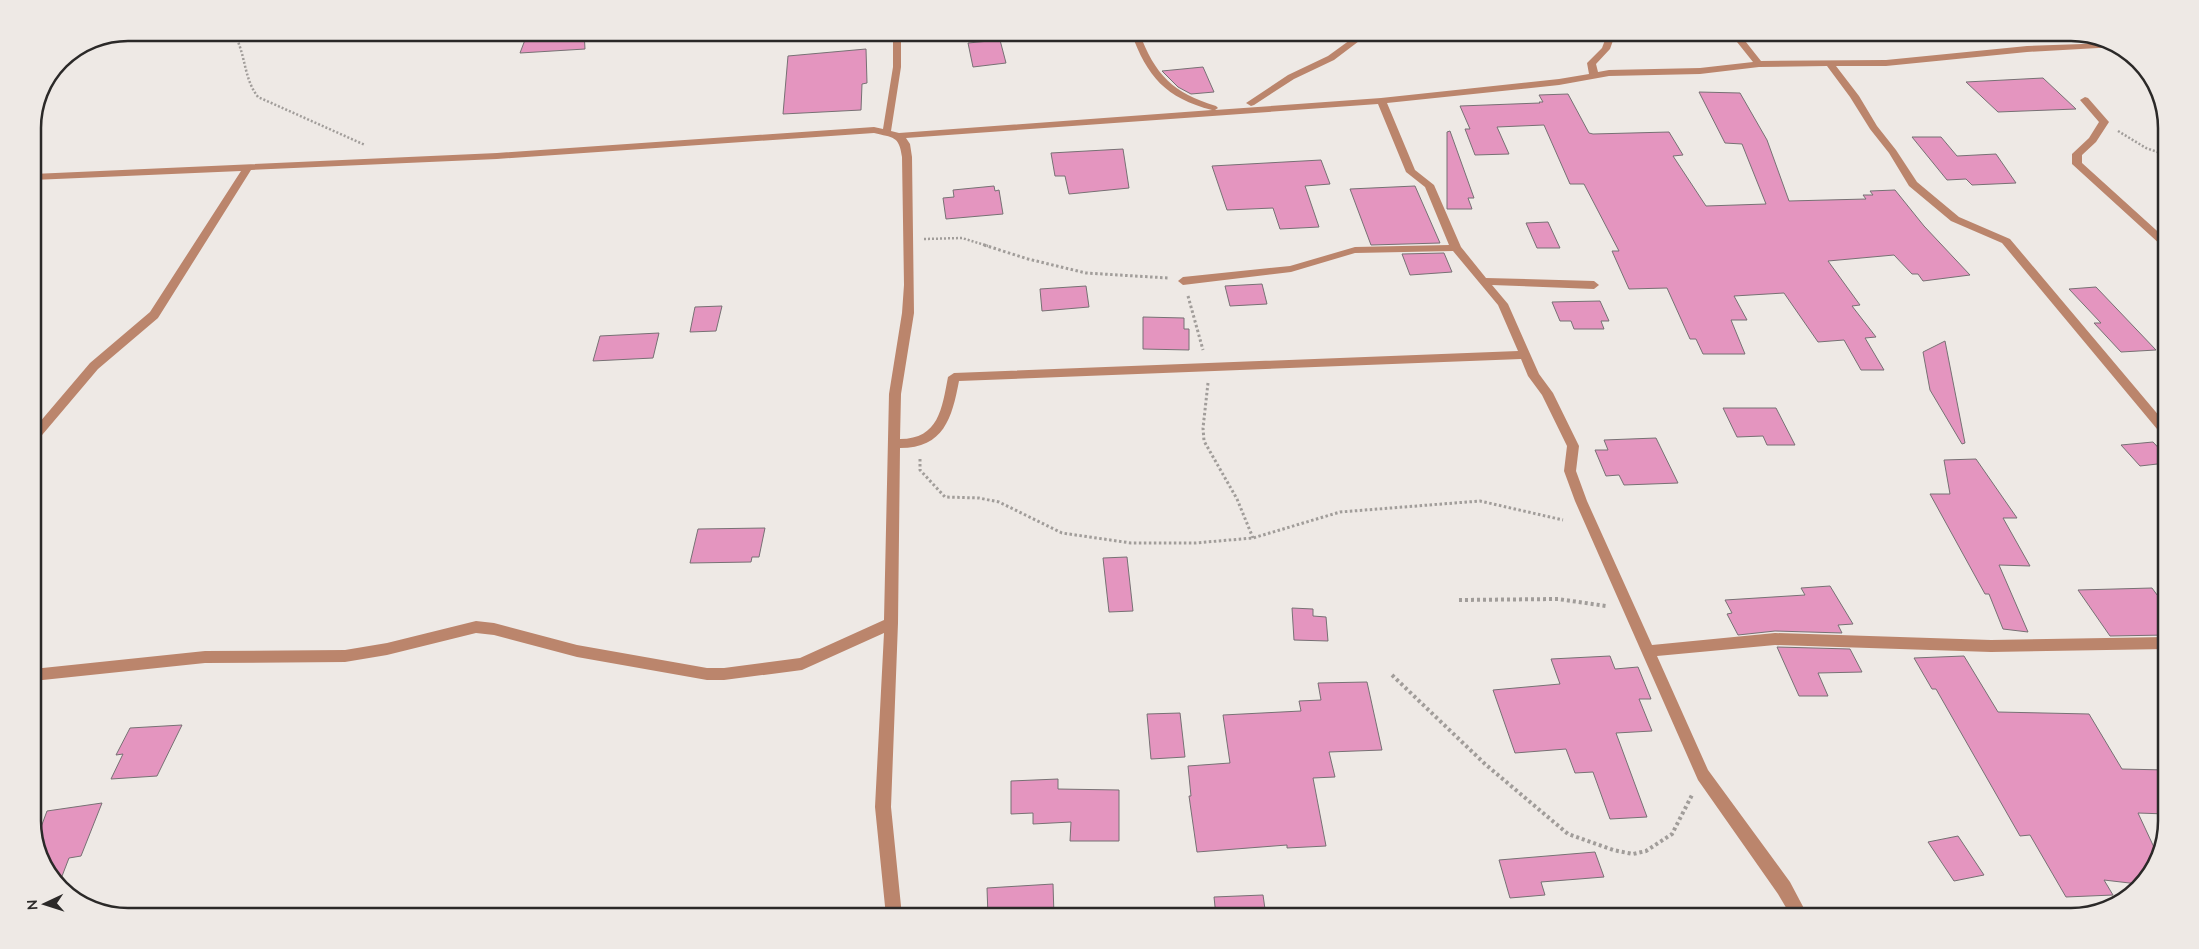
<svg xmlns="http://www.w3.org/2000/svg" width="2199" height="949" font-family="'Nunito Sans',sans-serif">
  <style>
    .building { fill: #e495bf; stroke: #777174 }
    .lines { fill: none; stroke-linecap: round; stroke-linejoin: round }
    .path-far2 { stroke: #a19d9a; stroke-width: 2.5; stroke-dasharray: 2 2; stroke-linecap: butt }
    .path-far1 { stroke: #a19d9a; stroke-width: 3; stroke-dasharray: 2.5 2.5; stroke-linecap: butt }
    .path { stroke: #a19d9a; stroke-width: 4; stroke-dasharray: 3 3; stroke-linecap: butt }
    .street { fill: #bb856c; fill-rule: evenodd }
    .rim { fill: none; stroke: #2b2928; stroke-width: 2.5 }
  </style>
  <rect width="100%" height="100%" fill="#eee9e5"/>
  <g class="building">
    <polygon points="528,32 584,32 585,49 520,53"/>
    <polygon points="1000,40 1006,63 973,67 968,43"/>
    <polygon points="866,49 867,83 862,84 861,110 783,114 788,56"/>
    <polygon points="1203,67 1214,92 1191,94 1178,87 1162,71"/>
    <polygon points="2043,78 2076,109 1998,112 1966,82"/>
    <polygon points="1699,92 1740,93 1767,140 1789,201 1866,199 1863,195 1873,195 1870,191 1895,190 1924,226 1970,275 1923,281 1918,274 1912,274 1894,255 1828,261 1860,305 1852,306 1876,337 1865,338 1884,370 1861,370 1844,340 1818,342 1784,293 1734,296 1747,320 1731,320 1745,354 1703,354 1696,339 1690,339 1667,288 1629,289 1612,251 1619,251 1584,184 1570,184 1544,125 1497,127 1509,154 1475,155 1465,129 1470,129 1460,106 1540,103 1539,102 1543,102 1539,95 1568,94 1589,133 1593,134 1669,132 1683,155 1673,156 1706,206 1766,204 1742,144 1725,143"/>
    <polygon points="1450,131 1474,198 1468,198 1472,209 1447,209 1447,132"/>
    <polygon points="1912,137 1941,137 1957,156 1996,154 2016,183 1972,185 1966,179 1947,180"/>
    <polygon points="1123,149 1129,188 1069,194 1065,176 1055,176 1051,153"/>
    <polygon points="1321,160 1330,184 1305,186 1319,227 1280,229 1273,208 1227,210 1212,166"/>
    <polygon points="994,186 995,191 999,190 1003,214 946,219 943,198 954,197 953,190"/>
    <polygon points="1415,186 1440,243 1371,245 1350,189"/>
    <polygon points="1548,222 1560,248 1537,248 1526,223"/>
    <polygon points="1444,253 1452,272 1410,275 1402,254"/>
    <polygon points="1262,284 1267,304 1230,306 1225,286"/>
    <polygon points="1086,286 1089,307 1042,311 1040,289"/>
    <polygon points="2096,287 2156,350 2121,352 2094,323 2101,323 2069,289"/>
    <polygon points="1600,301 1609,321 1601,321 1604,329 1574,329 1571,321 1560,321 1552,302"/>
    <polygon points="722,306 716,331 690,332 695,307"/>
    <polygon points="1143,317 1184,318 1184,329 1189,329 1189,350 1143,349"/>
    <polygon points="659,333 653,358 593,361 600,336"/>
    <polygon points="1945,341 1965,443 1962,444 1930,390 1923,352"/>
    <polygon points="1723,408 1776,408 1795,445 1767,445 1763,436 1737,437"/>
    <polygon points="1656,438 1678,483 1624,485 1619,475 1606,476 1595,450 1608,450 1604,440"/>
    <polygon points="2153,442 2166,456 2166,463 2140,466 2121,445"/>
    <polygon points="1976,459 2017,518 2003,518 2030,566 1999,565 2028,632 2003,629 1989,594 1985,594 1930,494 1950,494 1944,460"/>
    <polygon points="765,528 759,557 752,557 751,562 690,563 698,529"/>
    <polygon points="1127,557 1133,611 1109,612 1103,558"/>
    <polygon points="1830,586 1853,624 1838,625 1842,633 1775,631 1738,635 1727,614 1732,613 1725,600 1805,595 1801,588"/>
    <polygon points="2152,588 2166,607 2166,635 2110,636 2078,590"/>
    <polygon points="1292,608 1313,609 1313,616 1326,617 1328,641 1294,640"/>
    <polygon points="1777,647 1850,649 1862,672 1818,673 1828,696 1799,696"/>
    <polygon points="1610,656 1615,669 1638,667 1651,699 1639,699 1652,731 1616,733 1647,817 1610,819 1593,772 1575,773 1566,749 1515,753 1493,690 1560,684 1551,659"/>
    <polygon points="1964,656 1998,712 2089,714 2122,769 2166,770 2166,814 2138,813 2159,858 2138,884 2104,880 2113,895 2066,897 2030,835 2020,836 1936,689 1932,689 1914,658"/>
    <polygon points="1367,682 1382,750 1329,752 1335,777 1313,778 1326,846 1287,848 1287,845 1197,852 1189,796 1191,796 1188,766 1230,763 1223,715 1301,711 1299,701 1321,700 1318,683"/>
    <polygon points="1180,713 1185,757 1151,759 1147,714"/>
    <polygon points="182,725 157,776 111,779 123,754 116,755 130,728"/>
    <polygon points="1058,779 1058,789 1119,790 1119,841 1070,841 1071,822 1033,824 1033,813 1011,814 1011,781"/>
    <polygon points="102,803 81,856 69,858 59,884 52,879 37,838 47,811"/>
    <polygon points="1958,836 1984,875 1954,881 1928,842"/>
    <polygon points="1595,852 1604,877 1541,882 1545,895 1510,898 1499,860"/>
    <polygon points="1053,884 1054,916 988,916 987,888"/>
    <polygon points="1263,895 1266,916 1216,916 1214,897"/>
  </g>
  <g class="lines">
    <g class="path-far2">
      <path d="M233,32c13,20 10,46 25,65l107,48"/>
      <polyline points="2118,131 2146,148 2166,155"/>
      <polyline points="924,239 962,238 988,246"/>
    </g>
    <g class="path-far1">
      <polyline points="984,245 1028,259 1086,273 1168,278"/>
      <polyline points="1188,296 1203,350"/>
      <polyline points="1208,383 1203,428 1204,441 1237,499 1253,538"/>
      <polyline points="920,459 920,470 945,497 979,498 999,502 1062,533 1131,543 1195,543 1253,538 1340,512 1480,501 1563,520"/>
    </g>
    <g class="path">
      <polyline points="1459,600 1558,599 1606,606"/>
      <polyline points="1392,675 1485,764 1568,834 1613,850 1633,854 1646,851 1672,834 1692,795"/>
    </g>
    <g class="street">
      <path d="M893,32h8v35l-10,64 8,2 313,-23c-46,-12 -65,-33 -81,-78h8c16,43 34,61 77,74l2,2 -3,2 166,-12 178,-19 30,-5 -2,-11 15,-15 6,-16h8l-6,17 -14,15 2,8 11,-2 91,-2 53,-6 -24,-30h9l23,29 125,-1 141,-14 84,-3 5,4 -89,5 -141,14h-50l23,30 18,30 19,24 21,32 42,35 51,22 156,185v12l-4,-1 -160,-192 -51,-22 -42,-35 -20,-33 -19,-24 -20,-32 -23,-31 -68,1 -59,7 -91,2 -50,9 -172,18 28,67 19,15 27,62 25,31 108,3 5,4 -5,4 -102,-4 16,19 31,70 14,19 26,53 -3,25 11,30 65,144 123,-12 216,7 175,-3v12l-175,3 -216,-7 -118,11 51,114 82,112 18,34h-17l-13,-22 -80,-114 -123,-279 -11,-30 3,-25 -25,-51 -14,-19 -7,-17 -562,22c-7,37 -15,67 -59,67l-2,175 -7,184 11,109h-16l-11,-109 9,-174 -82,37 -78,10h-17l-130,-23 -83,-22 -18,-2 -89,22 -42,7 -140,1 -172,18v-12l172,-18 140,-1 42,-7 89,-22 18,2 83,22 130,23h17l76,-10 84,-38 5,-226 13,-81 2,-28 -2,-128c-3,-22 -9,-19 -28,-24l-377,26 -246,11 -93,148 -60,51 -61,72 -4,1v-12l57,-67 60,-51 91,-141 -208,9v-6l464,-21 377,-26 9,2 10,-62zM1378,104l28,68 19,15 24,58 -94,2 -65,19 -107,11 -5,4 5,4 108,-13 64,-19 98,-2 45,54 20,46 -564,22 -6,4c-6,31 -9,62 -48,62l1,-45 13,-81 -2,-156 -2,-13 -4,-6z"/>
      <polygon points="1361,32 1371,32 1334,60 1294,79 1254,105 1251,106 1246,103 1288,75 1328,56"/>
      <polygon points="2085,97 2088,98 2109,122 2096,142 2082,155 2082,163 2166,239 2166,247 2162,246 2072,164 2072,154 2089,138 2099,122 2080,100"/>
    </g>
  </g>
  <path d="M0 0H2199V949H0ZM128 41H2071A87 87 0 0 1 2158 128V821A87 87 0 0 1 2071 908H128A87 87 0 0 1 41 821V128A87 87 0 0 1 128 41Z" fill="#eee9e5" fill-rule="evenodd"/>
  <path class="rim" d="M128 41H2071A87 87 0 0 1 2158 128V821A87 87 0 0 1 2071 908H128A87 87 0 0 1 41 821V128A87 87 0 0 1 128 41Z"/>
  <g transform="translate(45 904) rotate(266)" stroke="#eee9e5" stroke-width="4" paint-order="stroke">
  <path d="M0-4L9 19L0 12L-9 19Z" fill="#2b2928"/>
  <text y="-8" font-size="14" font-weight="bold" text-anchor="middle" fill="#2b2928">N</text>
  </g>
</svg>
